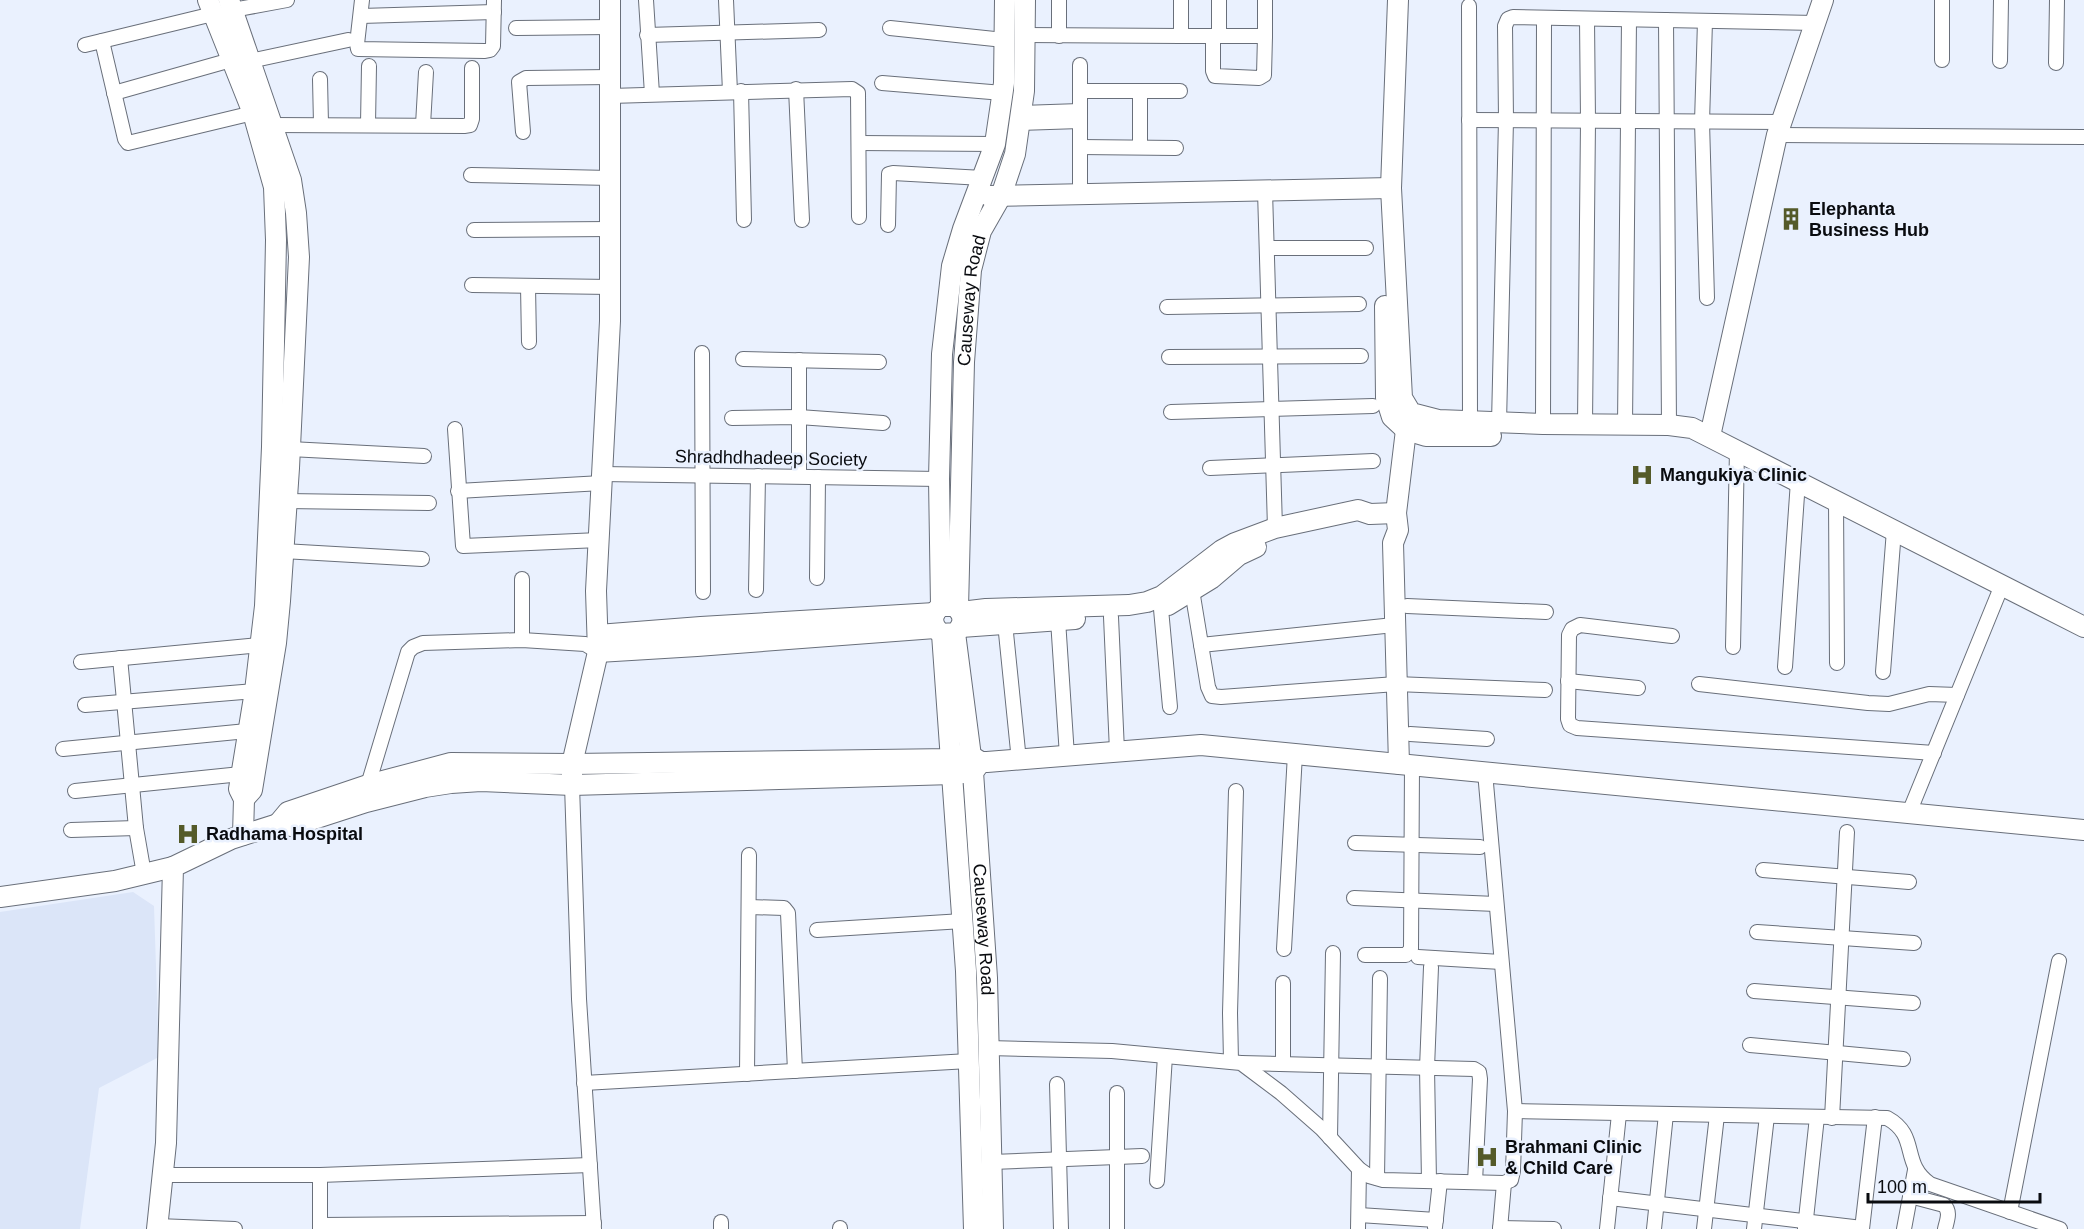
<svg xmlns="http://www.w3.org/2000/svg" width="2084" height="1229" font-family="Helvetica,sans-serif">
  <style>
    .built { fill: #dbe5f8 }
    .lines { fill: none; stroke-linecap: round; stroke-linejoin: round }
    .street-casing { stroke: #696f7a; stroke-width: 16 }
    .secondary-casing { stroke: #696f7a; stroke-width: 22 }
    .street { stroke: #fff; stroke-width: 14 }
    .secondary { stroke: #fff; stroke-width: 20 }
    .labels { text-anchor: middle; stroke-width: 5; stroke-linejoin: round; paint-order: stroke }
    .poi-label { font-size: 18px; font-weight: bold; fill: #090b0f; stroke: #eaf1fe; text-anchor: start }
    .street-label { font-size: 18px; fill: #090b0f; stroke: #eaf1fe }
  </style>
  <rect width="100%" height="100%" fill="#eaf1fe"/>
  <polygon class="built" points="133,892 154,906 159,1057 99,1088 80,1229 0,1229 0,912"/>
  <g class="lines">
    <g class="street-casing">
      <g id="street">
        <polyline points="362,0 357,44 358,49 485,51 490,50 493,46 494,0"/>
        <polyline points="646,0 652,94"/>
        <polyline points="726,0 730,92"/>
        <polyline points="1059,0 1059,36"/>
        <polyline points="1219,0 1219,36"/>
        <polyline points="1469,6 1470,422"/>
        <polyline points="233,10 287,0"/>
        <polyline points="361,16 494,12"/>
        <polyline points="1666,20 1669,425"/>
        <polyline points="1705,21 1702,122 1707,298"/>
        <polyline points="516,28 610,27"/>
        <polyline points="890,28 1004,40"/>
        <polyline points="647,35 819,30"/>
        <polyline points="1025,35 1181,36 1181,0"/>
        <polyline points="1181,36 1265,36 1264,75 1259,78 1215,76 1213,71 1213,36"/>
        <polyline points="1265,36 1265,0"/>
        <polyline points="102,41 125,139 128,143 253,113"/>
        <polyline points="85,45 213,14"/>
        <polyline points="1942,60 1942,0"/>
        <polyline points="250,61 348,40"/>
        <polyline points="2000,61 2001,0"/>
        <polyline points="2056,63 2057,0"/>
        <polyline points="1080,65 1080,184"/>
        <polyline points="320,79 321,124"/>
        <polyline points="882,83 1003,93"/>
        <polyline points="796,89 802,220"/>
        <polyline points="741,91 744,220"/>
        <polyline points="1080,91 1180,91"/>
        <polyline points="1140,91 1140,147"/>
        <polyline points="114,93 231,60"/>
        <polyline points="610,96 852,89 858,93 859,217"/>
        <polyline points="1021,113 1080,111"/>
        <polyline points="1469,120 1782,122"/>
        <polyline points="1019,123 1080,121"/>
        <polyline points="368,124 369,66"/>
        <polyline points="272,125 464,126 470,125 472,119 472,68"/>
        <polyline points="423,125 426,72"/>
        <polyline points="523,132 519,82 526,78 610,77"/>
        <polyline points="1777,135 2084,137"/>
        <polyline points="859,143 995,144"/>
        <polyline points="1080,147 1176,148"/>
        <polyline points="471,175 610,178"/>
        <polyline points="1265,191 1275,528"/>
        <polyline points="888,225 889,174 893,173 983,178"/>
        <polyline points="474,230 610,229"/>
        <polyline points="1267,248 1366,248"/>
        <polyline points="472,285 610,287"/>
        <polyline points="528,286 529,342"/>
        <polyline points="1167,307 1359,304"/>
        <polyline points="702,353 703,592"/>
        <polyline points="1169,357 1361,356"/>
        <polyline points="743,359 879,362"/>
        <polyline points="799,360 799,476"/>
        <polyline points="1171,412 1373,406"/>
        <polyline points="732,418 799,417 883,423"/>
        <polyline points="1499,423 1506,120 1505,26 1508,19 1513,17 1815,23"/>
        <polyline points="1543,424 1544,18"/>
        <polyline points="1585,424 1588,121 1587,19"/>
        <polyline points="1625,425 1629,20"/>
        <polyline points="455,429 463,546 599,540"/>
        <polyline points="290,449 424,456"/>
        <polyline points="1210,468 1373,461"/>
        <polyline points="602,474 939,479"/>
        <polyline points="458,491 602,483"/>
        <polyline points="1836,500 1837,663"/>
        <polyline points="286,501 429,503"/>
        <polyline points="283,551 422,559"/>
        <polyline points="817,578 818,477"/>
        <polyline points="522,579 522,640"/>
        <polyline points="756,590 758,476"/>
        <polyline points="1192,590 1208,687 1212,696 1221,697 1396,684 1545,690"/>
        <polyline points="1407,606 1546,612"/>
        <polyline points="1161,609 1170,707"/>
        <polyline points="1111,617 1117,751"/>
        <polyline points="1058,620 1067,756"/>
        <polyline points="1005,623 1019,761"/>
        <polyline points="1672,636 1580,625 1572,629 1569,635 1568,719 1570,725 1577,728 1934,753"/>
        <polyline points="1201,645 1394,625"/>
        <polyline points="1733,647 1737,450"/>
        <polyline points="120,658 136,828 144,874"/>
        <polyline points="81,662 260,645"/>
        <polyline points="1785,667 1798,481"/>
        <polyline points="1883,672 1894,530"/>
        <polyline points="1568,681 1638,688"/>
        <polyline points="1699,684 1868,703 1889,704 1929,694 1957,695"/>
        <polyline points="85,705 255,691"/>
        <polyline points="1410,734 1487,739"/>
        <polyline points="63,749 247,731"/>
        <polyline points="368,785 408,652 413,647 423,643 522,640 585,644 598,652"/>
        <polyline points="572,785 579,999 594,1229"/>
        <polyline points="75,791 241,774"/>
        <polyline points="1909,813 2002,585"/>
        <polyline points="71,830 136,828"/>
        <polyline points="1355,843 1480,847"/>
        <polyline points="1763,870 1909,882"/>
        <polyline points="1354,898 1496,904"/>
        <polyline points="749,907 784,908 788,913 795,1071"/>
        <polyline points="817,930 963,921"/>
        <polyline points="1757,932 1914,943"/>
        <polyline points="1284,949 1295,754"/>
        <polyline points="1365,955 1406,955 1411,949 1412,765"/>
        <polyline points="1418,957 1501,962"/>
        <polyline points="1754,991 1913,1003"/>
        <polyline points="1750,1045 1903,1059"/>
        <polyline points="988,1048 1112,1051 1241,1063 1281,1093 1322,1129 1359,1169 1369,1176 1383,1180 1504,1183 1511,1180 1513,1171 1515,1111 1485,772"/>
        <polyline points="1231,1061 1230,1013 1236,791"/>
        <polyline points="1241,1063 1474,1069 1479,1072 1480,1079 1475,1182"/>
        <polyline points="1283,1064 1283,983"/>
        <polyline points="747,1074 749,855"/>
        <polyline points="584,1083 969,1061"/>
        <polyline points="1057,1084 1061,1229"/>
        <polyline points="1117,1093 1117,1229"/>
        <path d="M1515,1111l372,7c33,18 13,45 43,66l130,45"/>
        <polyline points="1832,1118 1847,832"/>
        <polyline points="1330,1138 1333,953"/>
        <polyline points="992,1162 1142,1156"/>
        <polyline points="163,1175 320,1175 590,1165"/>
        <polyline points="1377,1178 1380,978"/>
        <polyline points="1157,1181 1165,1056"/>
        <polyline points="1429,1181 1427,1068 1431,967"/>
        <path d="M1910,1196l34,9c7,7 3,15 1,24"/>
        <polyline points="1610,1198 1862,1228"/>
        <polyline points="2010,1212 2059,961"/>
        <polyline points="1359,1215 1436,1220"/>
        <polyline points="721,1222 721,1229"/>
        <polyline points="320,1225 594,1223"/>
        <polyline points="157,1226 235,1229"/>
        <polyline points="1435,1227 1440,1181"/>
        <polyline points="840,1228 840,1229"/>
        <polyline points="1500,1228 1554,1229"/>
        <polyline points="1805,1228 1817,1117"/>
        <polyline points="320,1229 320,1175"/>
        <polyline points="1358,1229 1359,1169"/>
        <polyline points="1500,1229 1504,1183"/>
        <polyline points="1607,1229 1619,1114"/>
        <polyline points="1654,1229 1666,1114"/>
        <polyline points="1704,1229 1717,1115"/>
        <polyline points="1754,1229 1767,1116"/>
        <polyline points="1862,1229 1875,1117"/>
        <polyline points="1904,1229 1915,1170"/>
      </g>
    </g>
    <g class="secondary-casing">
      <g id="secondary">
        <polyline points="208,0 253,113 274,187 276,240 272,447 265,606 255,691 239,789 244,799 243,835"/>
        <polyline points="229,0 291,180 296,213 299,257 289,468 280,601 276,643 252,790 244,799"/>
        <polyline points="1398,0 1391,188 1402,398 1411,413 1438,420 1543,424 1669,425 1692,428 2084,627"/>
        <polyline points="989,196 1391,188"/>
        <polyline points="1385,306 1386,398 1392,417 1406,430 1426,436 1491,436"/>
        <polyline points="1710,436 1777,135 1823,0"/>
        <polyline points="1168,605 1212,578 1239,555 1256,547"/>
        <path d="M941,606h13c11,8 11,19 1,27l-13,1c-11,-8 -12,-19 -1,-28l-2,-127 3,-125 10,-88 11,-37 32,-85 9,-61 1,-83"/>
        <path id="s1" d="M958,609l6,-247 7,-92 10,-39 20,-35 14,-42 9,-63 1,-91"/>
        <polyline points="961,612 986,609 1129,605 1147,602 1162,596 1222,550 1235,543 1275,528 1358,510 1370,514 1396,513"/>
        <polyline points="961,627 1075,619"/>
        <path id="s2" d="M955,633l18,139 14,206 6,251"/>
        <polyline points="942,634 966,971 974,1229"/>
        <polyline points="598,635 701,627 935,613"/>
        <polyline points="598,652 697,646 935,628"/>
        <polyline points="1399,764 1393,543 1398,530 1396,513 1406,430 1409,419"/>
        <polyline points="572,776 572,764 598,652 596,591 610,321 610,0"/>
        <polyline points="278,824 288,812 368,785 451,763 572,764 951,759 971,756 981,762 987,762 1201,745 2084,830"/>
        <polyline points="0,897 115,881 173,867"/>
        <polyline points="157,1229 166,1143 173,867 231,839 278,824 292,826 366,802 425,787 451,783 481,781 572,785 953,774 973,772 981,762"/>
      </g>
    </g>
    <use href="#street" class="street"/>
    <use href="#secondary" class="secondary"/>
  </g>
  <defs>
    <g id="building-bare" transform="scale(1.8)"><path d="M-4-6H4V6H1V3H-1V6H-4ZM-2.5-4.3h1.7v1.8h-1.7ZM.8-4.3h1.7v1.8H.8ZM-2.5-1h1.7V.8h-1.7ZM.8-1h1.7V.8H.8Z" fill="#545a29" stroke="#eaf1fe" stroke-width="2.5" paint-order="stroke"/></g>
    <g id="hospital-bare" transform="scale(1.8)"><path d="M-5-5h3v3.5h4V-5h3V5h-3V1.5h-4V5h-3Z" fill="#545a29" stroke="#eaf1fe" stroke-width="2.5" paint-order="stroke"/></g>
  </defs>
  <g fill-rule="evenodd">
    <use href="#building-bare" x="1791" y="219"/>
    <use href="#hospital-bare" x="1642" y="475"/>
    <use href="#hospital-bare" x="188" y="834"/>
    <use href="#hospital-bare" x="1487" y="1157"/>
  </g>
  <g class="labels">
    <g class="poi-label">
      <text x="1809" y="215">Elephanta<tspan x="1809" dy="21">Business Hub</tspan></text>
      <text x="1660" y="481">Mangukiya Clinic</text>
      <text x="206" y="840">Radhama Hospital</text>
      <text x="1505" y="1153">Brahmani Clinic<tspan x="1505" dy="21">&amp; Child Care</tspan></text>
    </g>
    <g class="street-label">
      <text dy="6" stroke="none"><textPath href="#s1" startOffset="309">Causeway Road</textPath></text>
      <text transform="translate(771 458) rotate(1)" y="6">Shradhdhadeep Society</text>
      <text dy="6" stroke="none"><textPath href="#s2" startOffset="298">Causeway Road</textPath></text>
    </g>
  </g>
  <path d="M1868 1193v9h172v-9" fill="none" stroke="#090b0f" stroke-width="3"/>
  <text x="1877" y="1193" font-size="18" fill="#090b0f" stroke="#eaf1fe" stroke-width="4.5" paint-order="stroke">100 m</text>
</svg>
